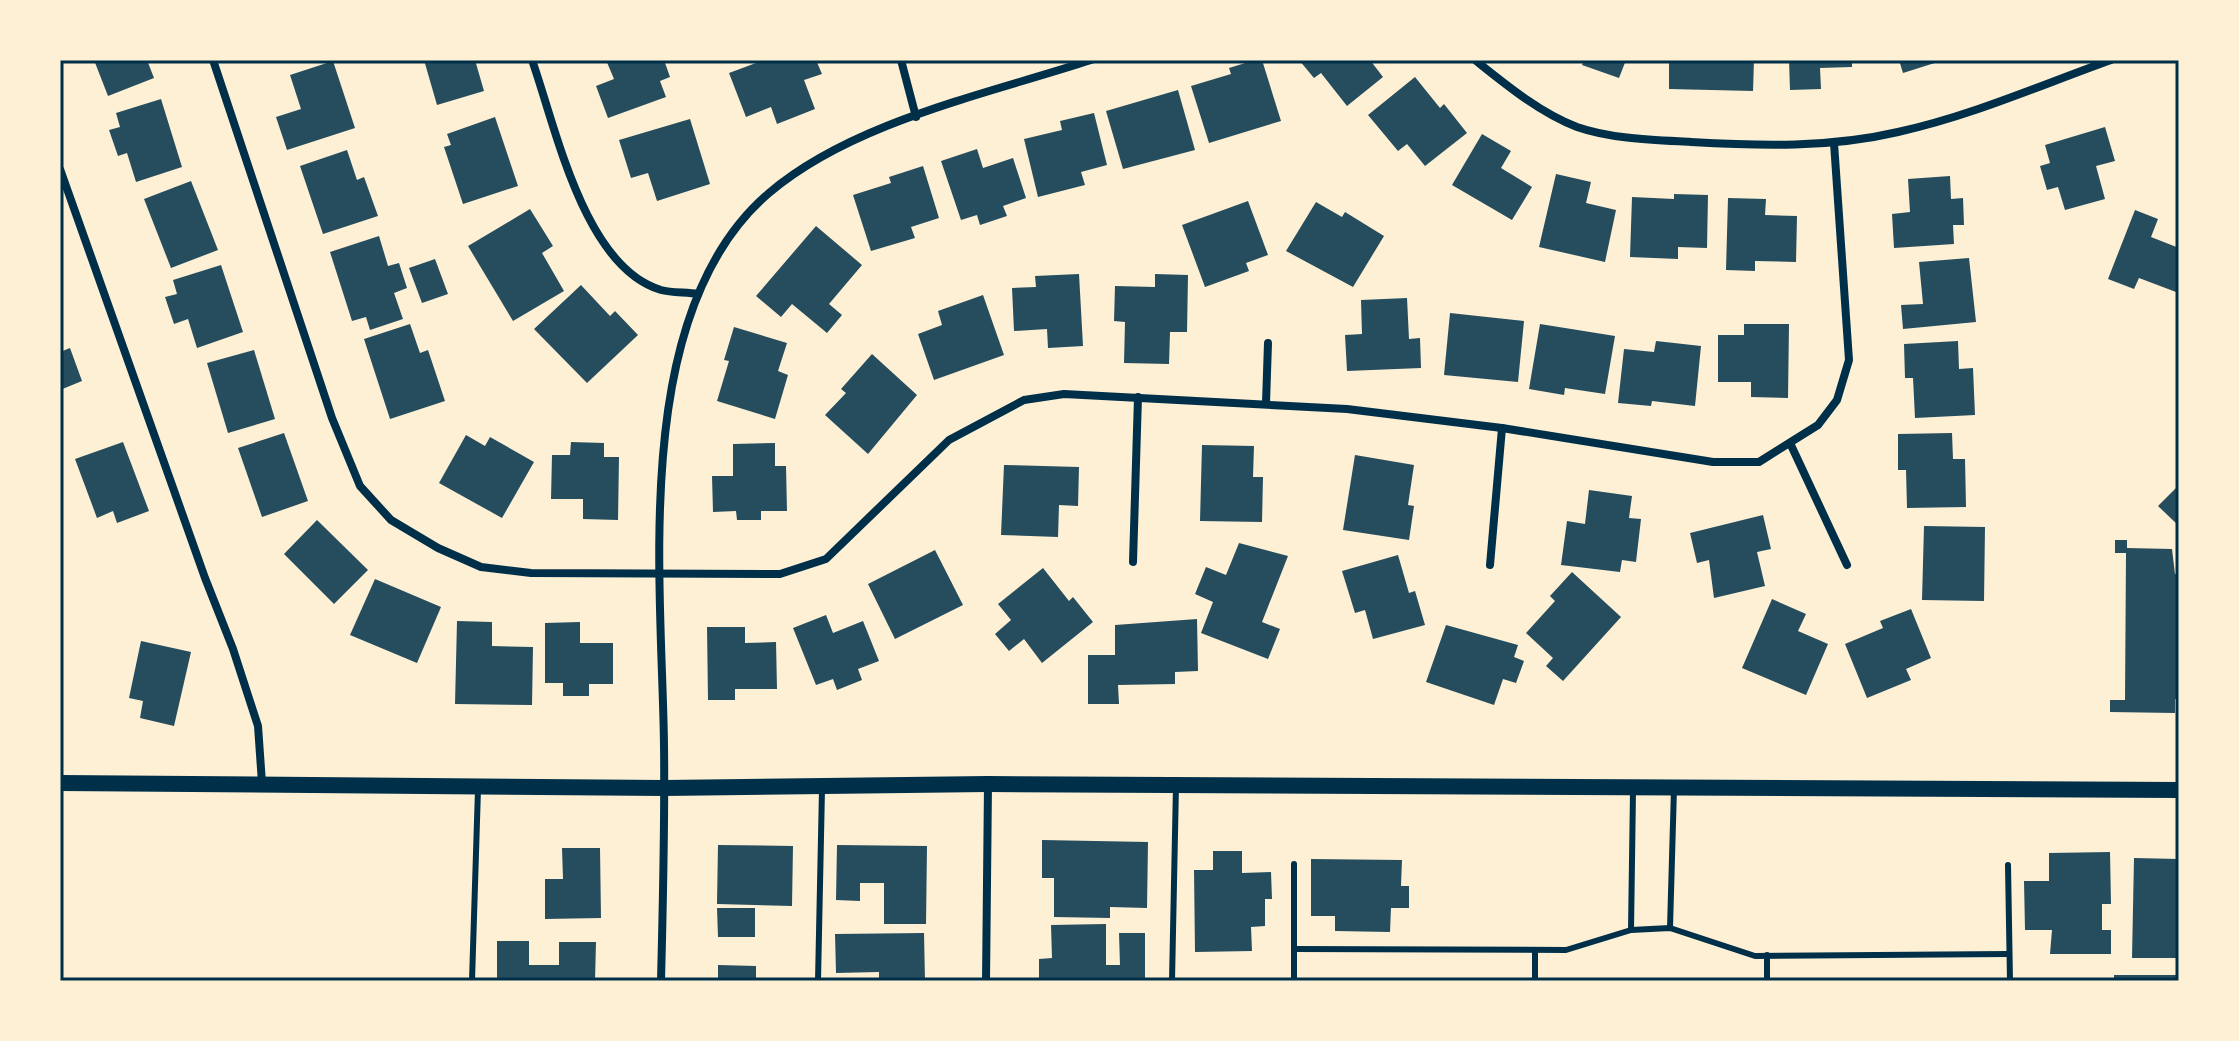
<svg xmlns="http://www.w3.org/2000/svg" width="2239" height="1041" font-family="Georgia,serif">
  <style>
    .building { fill: #264d5e }
    .lines { fill: none; stroke-linecap: round; stroke-linejoin: round }
    .service { stroke: #003049; stroke-width: 6 }
    .minor { stroke: #003049; stroke-width: 8 }
    .secondary { stroke: #003049; stroke-width: 16 }
    .neatline { fill: none; stroke: #003049; stroke-width: 3 }
  </style>
  <rect width="100%" height="100%" fill="#fdf0d5"/>
  <g class="building">
    <polygon points="94,60 147,60 154,78 108,96"/>
    <polygon points="424,60 475,60 484,91 437,105"/>
    <polygon points="606,60 664,60 670,77 660,81 666,97 608,118 596,86 614,79"/>
    <polygon points="764,60 816,60 822,74 804,80 815,109 777,124 771,107 746,117 729,73"/>
    <polygon points="1255,60 1262,60 1281,121 1209,143 1191,86 1231,74 1229,68"/>
    <polygon points="1299,60 1370,60 1383,77 1347,106 1321,73 1314,78"/>
    <polygon points="1584,60 1626,60 1619,78 1582,65"/>
    <polygon points="1669,60 1754,60 1753,91 1669,89"/>
    <polygon points="1789,60 1852,60 1852,67 1820,68 1821,89 1790,90"/>
    <polygon points="1899,60 1941,60 1941,61 1903,73"/>
    <polygon points="333,61 355,128 287,150 276,117 301,109 290,75"/>
    <polygon points="1415,77 1440,108 1444,104 1467,133 1425,166 1407,144 1398,151 1368,115"/>
    <polygon points="1178,90 1195,150 1123,169 1106,111"/>
    <polygon points="161,99 182,167 136,182 127,153 118,156 109,130 120,127 116,113"/>
    <polygon points="1094,113 1107,165 1081,172 1085,185 1038,197 1024,139 1062,130 1060,121"/>
    <polygon points="495,117 518,186 463,204 444,147 451,145 447,134"/>
    <polygon points="690,119 710,184 657,201 648,173 631,178 619,140"/>
    <polygon points="2105,127 2115,161 2096,166 2105,199 2065,210 2058,187 2047,190 2040,166 2050,163 2045,145"/>
    <polygon points="1482,134 1511,151 1501,168 1532,187 1512,220 1452,185"/>
    <polygon points="977,149 983,168 1013,158 1026,198 1003,206 1007,216 980,225 977,215 961,220 941,161"/>
    <polygon points="347,150 357,180 364,177 378,216 323,234 300,166"/>
    <polygon points="923,166 939,218 911,227 915,238 871,251 853,195 891,183 889,177"/>
    <polygon points="1556,174 1591,182 1586,203 1616,210 1605,262 1539,247"/>
    <polygon points="1950,176 1951,199 1963,198 1964,225 1953,225 1954,244 1894,248 1892,214 1910,212 1908,179"/>
    <polygon points="191,181 218,250 171,268 144,199"/>
    <polygon points="1674,194 1708,195 1707,248 1678,247 1678,259 1630,257 1632,197 1674,199"/>
    <polygon points="1728,198 1766,199 1765,215 1797,216 1796,262 1755,261 1755,271 1726,270"/>
    <polygon points="1248,201 1268,255 1246,263 1249,271 1205,287 1182,225"/>
    <polygon points="1316,202 1342,217 1345,212 1384,236 1353,287 1286,251"/>
    <polygon points="530,209 553,246 542,253 564,291 513,321 468,246"/>
    <polygon points="2135,210 2158,219 2151,237 2179,248 2176,292 2139,278 2134,289 2108,279"/>
    <polygon points="816,226 862,265 829,304 842,315 827,333 792,304 781,317 756,296"/>
    <polygon points="379,236 388,266 399,263 407,288 394,293 403,319 370,330 366,317 352,321 330,252"/>
    <polygon points="1969,258 1976,322 1903,329 1901,305 1923,304 1919,262"/>
    <polygon points="435,259 448,294 422,303 409,268"/>
    <polygon points="221,265 243,332 197,348 188,319 174,324 165,297 177,294 173,280"/>
    <polygon points="1079,274 1083,346 1048,348 1047,329 1014,331 1012,288 1036,287 1035,276"/>
    <polygon points="1155,274 1188,275 1187,332 1170,332 1169,364 1124,363 1125,322 1114,321 1115,286 1155,287"/>
    <polygon points="581,285 610,316 615,311 638,335 587,383 534,329"/>
    <polygon points="983,295 1004,355 934,380 918,334 942,325 938,311"/>
    <polygon points="1407,298 1409,339 1420,338 1421,368 1347,371 1345,335 1362,334 1361,300"/>
    <polygon points="1450,313 1524,321 1518,382 1444,375"/>
    <polygon points="410,324 420,353 428,350 445,401 390,419 364,339"/>
    <polygon points="1540,324 1615,336 1605,394 1565,388 1564,395 1529,389"/>
    <polygon points="1744,324 1789,324 1788,398 1751,397 1751,382 1718,382 1718,335 1744,335"/>
    <polygon points="734,327 787,343 778,371 788,375 775,419 717,401 729,361 724,360"/>
    <polygon points="1656,341 1701,346 1695,406 1652,401 1651,406 1618,403 1624,349 1654,352"/>
    <polygon points="1958,341 1959,369 1973,368 1975,415 1915,418 1913,378 1905,378 1904,344"/>
    <polygon points="70,348 82,381 60,390 60,352"/>
    <polygon points="254,350 275,419 228,433 207,363"/>
    <polygon points="872,354 917,395 868,454 825,415 846,393 841,389"/>
    <polygon points="284,433 308,501 262,517 238,448"/>
    <polygon points="1952,433 1953,459 1965,459 1966,507 1907,508 1906,470 1898,470 1898,434"/>
    <polygon points="466,435 485,446 490,437 534,462 502,518 439,483"/>
    <polygon points="123,442 149,511 117,523 113,511 97,518 75,459"/>
    <polygon points="571,442 604,443 604,457 619,457 618,520 583,519 583,499 551,499 552,455 570,455"/>
    <polygon points="775,443 775,466 786,466 787,511 761,511 761,520 737,520 736,511 713,512 712,476 733,476 733,444"/>
    <polygon points="1202,445 1254,446 1253,477 1263,477 1262,522 1200,521"/>
    <polygon points="1355,455 1414,465 1408,505 1414,506 1409,540 1343,530"/>
    <polygon points="1004,465 1079,467 1078,506 1059,505 1058,537 1001,535"/>
    <polygon points="2179,485 2179,526 2158,506"/>
    <polygon points="1589,490 1632,496 1629,518 1641,519 1636,562 1622,560 1620,572 1561,565 1567,521 1585,524"/>
    <polygon points="1763,515 1771,549 1757,552 1765,586 1714,598 1709,560 1697,563 1690,533"/>
    <polygon points="317,520 368,570 334,604 284,554"/>
    <polygon points="1924,526 1985,527 1984,601 1922,600"/>
    <polygon points="2115,540 2127,540 2127,548 2172,549 2175,574 2179,574 2179,699 2175,699 2175,713 2110,712 2110,700 2125,700 2126,553 2115,553"/>
    <polygon points="1239,543 1288,556 1262,622 1280,629 1268,659 1201,633 1213,602 1195,594 1206,567 1226,575"/>
    <polygon points="935,550 963,605 895,639 868,584"/>
    <polygon points="1398,555 1409,593 1415,591 1425,625 1373,639 1365,610 1355,613 1342,571"/>
    <polygon points="1043,568 1069,601 1073,597 1093,622 1042,663 1024,639 1009,651 995,634 1011,620 998,604"/>
    <polygon points="1572,572 1621,617 1563,681 1546,666 1553,658 1526,633 1555,601 1550,596"/>
    <polygon points="375,579 441,607 417,663 350,635"/>
    <polygon points="1772,599 1806,614 1798,631 1828,644 1806,695 1742,668"/>
    <polygon points="1911,609 1931,658 1906,669 1911,680 1867,698 1845,644 1883,628 1880,621"/>
    <polygon points="826,615 833,633 863,621 879,661 858,669 862,680 837,690 833,679 816,685 793,628"/>
    <polygon points="1197,619 1198,671 1175,672 1175,684 1118,685 1119,704 1088,704 1088,655 1115,655 1115,625"/>
    <polygon points="457,621 492,622 492,646 533,647 532,705 455,704"/>
    <polygon points="580,622 580,643 613,643 613,684 589,684 589,696 563,696 563,683 545,683 545,623"/>
    <polygon points="1446,625 1518,645 1514,657 1524,661 1516,683 1503,679 1494,705 1426,682"/>
    <polygon points="707,627 745,627 745,643 776,642 777,689 735,689 735,700 708,700"/>
    <polygon points="141,641 191,652 174,726 140,718 143,701 129,698"/>
    <polygon points="1042,840 1148,842 1147,908 1110,907 1110,918 1054,917 1054,878 1042,878"/>
    <polygon points="718,845 793,846 792,906 717,904"/>
    <polygon points="837,845 927,846 926,924 884,924 884,883 860,883 860,901 836,900"/>
    <polygon points="562,848 600,848 601,918 545,919 545,879 563,879"/>
    <polygon points="1213,851 1242,851 1242,873 1271,872 1272,899 1265,899 1265,926 1251,927 1252,951 1195,952 1194,870 1213,870"/>
    <polygon points="2110,852 2111,904 2102,904 2102,930 2111,930 2111,954 2050,954 2052,930 2025,930 2024,881 2049,881 2049,853"/>
    <polygon points="2134,858 2179,859 2179,958 2132,958"/>
    <polygon points="1311,859 1402,860 1401,886 1409,886 1409,908 1391,908 1390,932 1335,931 1335,916 1311,916"/>
    <polygon points="717,908 755,908 755,937 718,937"/>
    <polygon points="1106,924 1106,965 1120,965 1119,933 1145,933 1145,981 1039,981 1039,959 1052,958 1051,925"/>
    <polygon points="924,933 925,981 879,981 879,972 836,973 835,934"/>
    <polygon points="497,941 529,941 529,965 559,965 559,942 596,942 595,981 497,981"/>
    <polygon points="718,965 756,966 756,981 718,981"/>
    <rect x="2114" y="975" width="65" height="6"/>
  </g>
  <g class="lines">
    <g class="service">
      <polyline points="2008,865 2010,981"/>
      <polyline points="1670,928 1674,788"/>
      <polyline points="1631,930 1633,791"/>
      <polyline points="1294,949 1566,950 1631,930 1670,928 1755,956 2008,954"/>
      <polyline points="472,981 478,789"/>
      <polyline points="818,981 822,789"/>
      <polyline points="1172,981 1176,785"/>
      <polyline points="1294,981 1294,864"/>
      <polyline points="1535,981 1535,950"/>
      <polyline points="1767,981 1767,955"/>
    </g>
    <g class="minor">
      <polyline points="213,60 332,418 360,486 391,520 438,548 481,567 531,573 780,574 826,559 949,440 1024,400 1064,394 1347,409 1502,428 1713,462 1759,462 1818,425 1837,400 1849,360 1834,143"/>
      <path d="M532,60c24,68 52,207 129,230 11,3 26,2 37,4"/>
      <polyline points="901,60 916,117"/>
      <path d="M1475,60c30,24 65,53 102,67 34,12 78,13 114,15 69,4 139,6 207,-10 73,-16 143,-47 213,-72"/>
      <polyline points="60,169 205,578 233,649 258,726 262,783"/>
      <polyline points="1266,403 1268,343"/>
      <polyline points="1790,443 1847,565"/>
      <polyline points="1133,562 1138,397"/>
      <polyline points="1490,565 1502,428"/>
      <path d="M661,981c2,-78 4,-157 3,-236 -2,-163 -35,-433 105,-552 83,-71 218,-99 322,-133"/>
      <polyline points="986,981 988,784"/>
    </g>
    <polyline class="secondary" points="60,783 664,788 988,784 2179,790"/>
  </g>
  <rect width="2239" height="1041" fill="none" stroke="#fdf0d5" stroke-width="124"/>
  <rect x="62" y="62" width="2115" height="917" class="neatline"/>
</svg>
